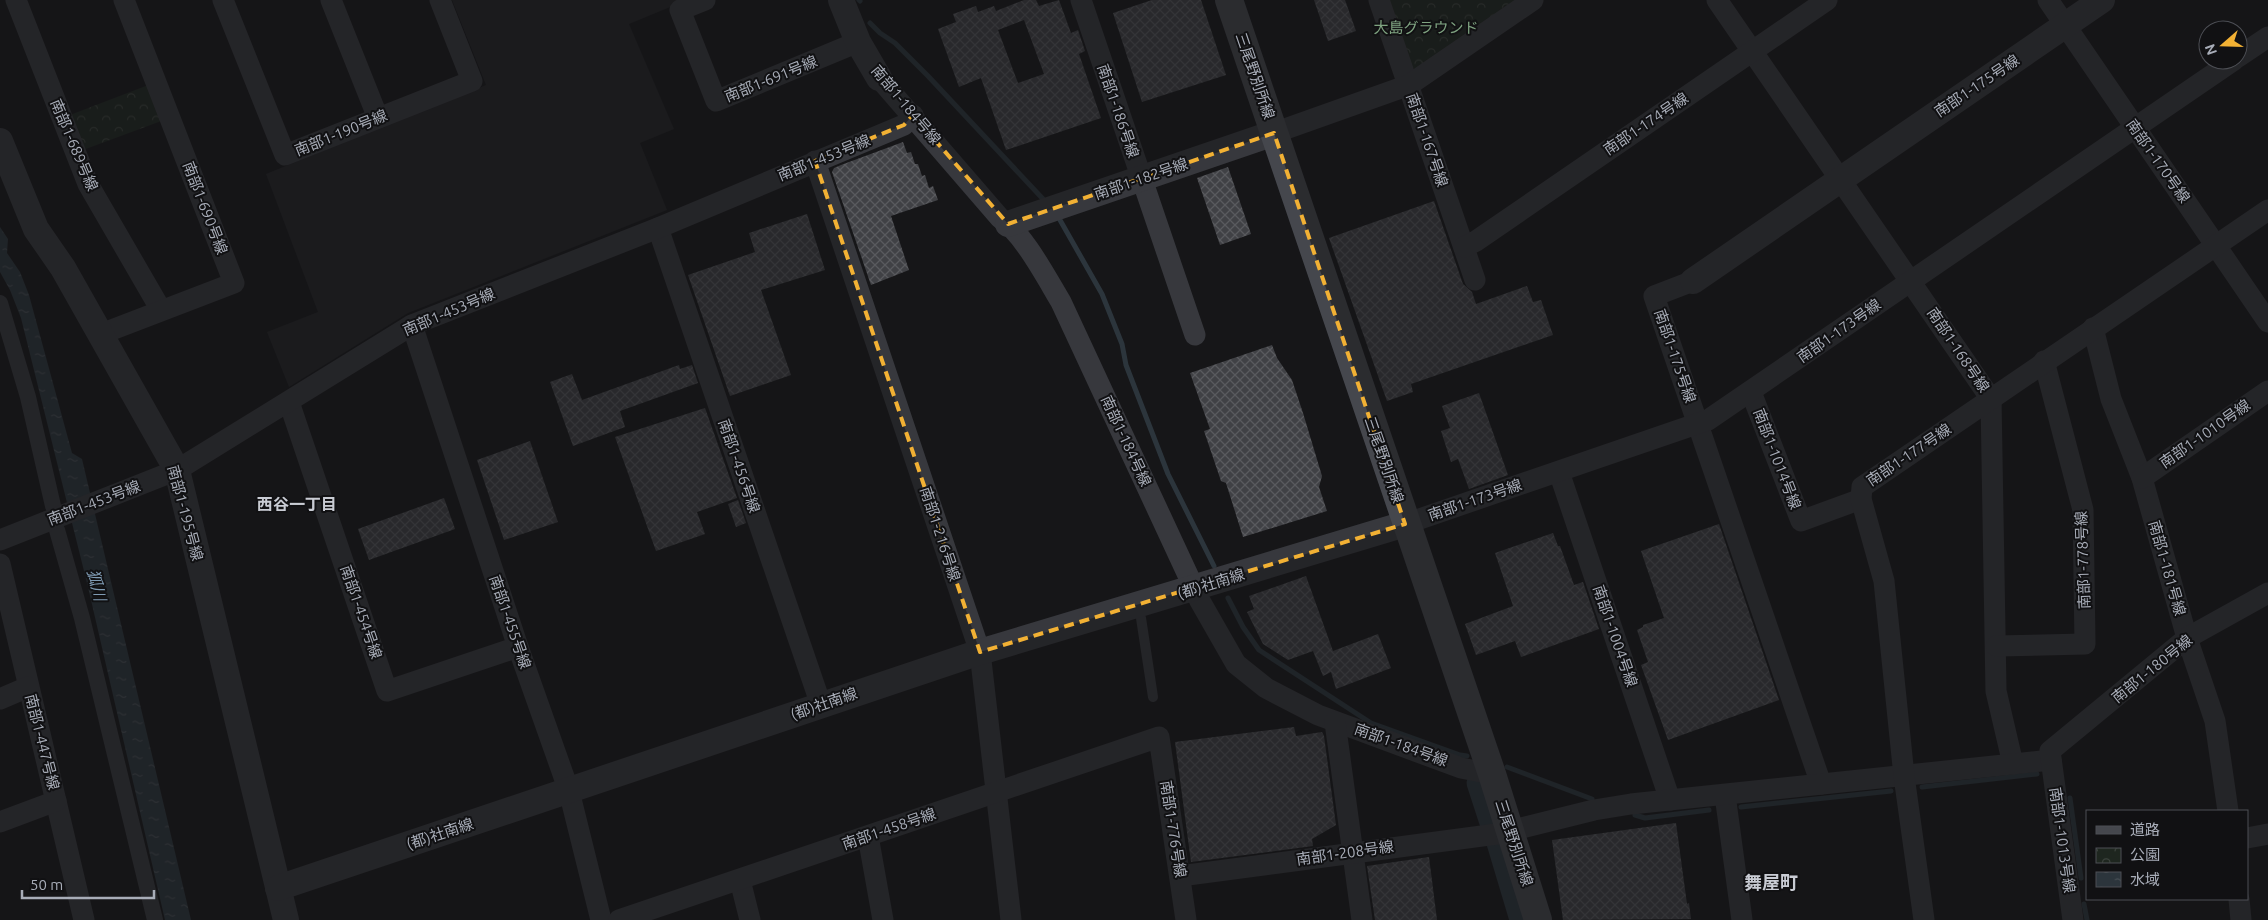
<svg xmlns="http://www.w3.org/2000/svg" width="2268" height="920" font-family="Ubuntu,'Noto Sans JP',sans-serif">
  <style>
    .built { fill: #222225 }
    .park { fill: url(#park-crowns) }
    .water { fill: url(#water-ripples) }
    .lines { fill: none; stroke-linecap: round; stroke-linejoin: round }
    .stream { stroke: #2c353c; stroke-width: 5 }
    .canal { stroke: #2c353c; stroke-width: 19 }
    .building { fill: url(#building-cross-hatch); fill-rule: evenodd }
    .service { stroke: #37383d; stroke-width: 10 }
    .pedestrian { stroke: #37383d; stroke-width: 16 }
    .minor { stroke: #37383d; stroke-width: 21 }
    .tertiary { stroke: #37383d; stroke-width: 26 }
    .secondary { stroke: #45474d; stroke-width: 28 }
    .marked { fill: none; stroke: #f2b134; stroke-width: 4; stroke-dasharray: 10 6; stroke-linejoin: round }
    .labels { text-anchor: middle; stroke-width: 4; stroke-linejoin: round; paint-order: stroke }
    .park-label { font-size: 15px; fill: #7fa381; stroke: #111113 }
    .street-label { font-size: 15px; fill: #a8adb8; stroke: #111113 }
    .neighbourhood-label { font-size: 16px; font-weight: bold; fill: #c9ccd4; stroke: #111113 }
    .water-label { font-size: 16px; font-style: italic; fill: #7f9bb3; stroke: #111113 }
    .quarter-label { font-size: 18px; font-weight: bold; fill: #c9ccd4; stroke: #111113 }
  </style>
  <defs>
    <pattern id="park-crowns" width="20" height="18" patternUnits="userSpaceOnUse" patternTransform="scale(1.25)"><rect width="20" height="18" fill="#1e261f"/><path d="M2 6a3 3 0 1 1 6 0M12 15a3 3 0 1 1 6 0" fill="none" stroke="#3c433d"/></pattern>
    <pattern id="water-ripples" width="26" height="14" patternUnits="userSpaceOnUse" patternTransform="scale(1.25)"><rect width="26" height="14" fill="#2c353c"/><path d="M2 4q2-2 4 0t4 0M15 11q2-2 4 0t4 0" fill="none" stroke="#485056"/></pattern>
    <pattern id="building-cross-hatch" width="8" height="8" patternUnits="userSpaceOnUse" patternTransform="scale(1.25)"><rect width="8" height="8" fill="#404145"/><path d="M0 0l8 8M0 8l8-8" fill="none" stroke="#595a5e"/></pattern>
  </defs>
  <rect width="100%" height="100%" fill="#161618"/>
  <polygon class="built" points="452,0 687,0 629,24 674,129 640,143 667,210 408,313 289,387 267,332 318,312 266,174 486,85"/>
  <g class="park">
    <polygon points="1387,0 1515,0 1416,69 1410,67"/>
    <polygon points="151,84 164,120 83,150 70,115"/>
  </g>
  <polygon class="water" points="0,227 8,239 7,253 20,272 29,295 72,453 82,459 191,920 165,920 88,587 21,318 10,290 0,272"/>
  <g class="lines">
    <g class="stream">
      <polyline points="859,0 860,1"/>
      <polyline points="870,23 880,33 895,43 928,76 1043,199"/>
      <polyline points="1060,220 1102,294 1122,344 1126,365 1168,474 1214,566"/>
      <polyline points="1228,598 1243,627 1259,650 1371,723 1460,755 1467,756"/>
      <polyline points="1507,767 1592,799"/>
      <polyline points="1922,787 2037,774"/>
      <polyline points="2070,798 2081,878"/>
      <polyline points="1741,807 1891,791"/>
      <polyline points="1635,815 1645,818 1709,810"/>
      <polyline points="2084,904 2087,920"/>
    </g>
    <g class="canal">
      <polyline points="1476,783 1490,826"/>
      <polyline points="1496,843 1519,920"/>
    </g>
  </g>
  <g class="building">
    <path d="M1024,0h12l3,6 20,-6 12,33 7,-3 7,21 -6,3 22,64 -95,32 -25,-72 -22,9 -21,-58 18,-7 -3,-8 23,-8 2,6 16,-6 2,5zM1024,20l20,54 -26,9 -20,-53z"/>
    <polygon points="1152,0 1201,0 1226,75 1142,102 1113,13"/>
    <polygon points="1314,0 1345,0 1356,31 1328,41"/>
    <polygon points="903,142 907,153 911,152 915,164 918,164 922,176 925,175 929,188 933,186 938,200 891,216 909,270 871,285 832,172 834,168 841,165"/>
    <polygon points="1228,167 1251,234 1220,245 1197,178"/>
    <polygon points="1434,201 1463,284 1472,292 1476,304 1527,286 1533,302 1541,300 1553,335 1411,384 1413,392 1387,401 1329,238"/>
    <polygon points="807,214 825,270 761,290 791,375 730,396 688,275 755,252 749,233"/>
    <polygon points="1272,345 1277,358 1292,380 1303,413 1322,476 1319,487 1327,511 1243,537 1226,483 1221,481 1204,431 1210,429 1190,373"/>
    <polygon points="679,365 680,369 692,365 698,383 620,411 625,427 573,446 550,382 572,374 582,400"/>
    <polygon points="1479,393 1508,475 1469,489 1458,459 1451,462 1441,431 1450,428 1442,406"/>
    <polygon points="705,408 737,498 697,512 705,534 656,551 615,437"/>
    <polygon points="530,441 558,522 504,540 477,460"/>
    <polygon points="444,498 455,529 369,560 358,529"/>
    <polygon points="738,500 746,523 736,527 728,504"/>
    <polygon points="1719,524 1779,700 1668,740 1641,665 1648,662 1637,630 1643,627 1643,625 1664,618 1641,551"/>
    <polygon points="1553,533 1558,546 1560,546 1574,585 1583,582 1599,629 1521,657 1515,641 1476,655 1465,624 1513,606 1495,553"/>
    <polygon points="1306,576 1333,651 1378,634 1391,668 1336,689 1331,672 1323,676 1313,651 1288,660 1263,644 1247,612 1254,609 1249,596"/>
    <polygon points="1294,727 1296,736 1322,732 1324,736 1336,825 1312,839 1313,846 1191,862 1175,742"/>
    <polygon points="1676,823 1687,904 1689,903 1691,919 1563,920 1552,840"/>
    <polygon points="1429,857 1437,920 1375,920 1367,866"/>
  </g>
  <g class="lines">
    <polyline class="service" points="1141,618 1153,697"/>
    <g class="pedestrian">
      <polyline points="0,303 28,397 53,506"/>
      <polyline points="57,530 82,618 155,920"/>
    </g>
    <g class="minor">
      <polyline points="16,0 88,184 161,310"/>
      <polyline points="223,0 285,155 472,81 440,0"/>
      <polyline points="331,0 378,118"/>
      <polyline points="705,0 680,10 716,101 858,42"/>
      <polyline points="1081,0 1195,335"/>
      <polyline points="1379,0 1475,280"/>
      <polyline points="1717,0 1991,399 1996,691 2013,764"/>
      <polyline points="2048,0 2268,322"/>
      <polyline points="2238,57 2268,37"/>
      <path d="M879,78l121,140c23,15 46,59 61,84l139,299 36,63 30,24 52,27 143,53 31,6"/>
      <polyline points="1274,133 1409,85 1533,0"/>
      <polyline points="815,161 980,652 1011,920"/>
      <polyline points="658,228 821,705"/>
      <polyline points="1464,247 1476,241 1827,0"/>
      <polyline points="1693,281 1654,296 1821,784"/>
      <polyline points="412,325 518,647 569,791 601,920"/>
      <polyline points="2093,328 2111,399 2142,478 2187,638 2215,721 2228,811"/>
      <polyline points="101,334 234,283 124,0"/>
      <polyline points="1751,392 1801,521 1861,499"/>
      <polyline points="289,402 387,691 518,647"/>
      <polyline points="1559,472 1670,800"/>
      <polyline points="2142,478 2268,391"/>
      <polyline points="1405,524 1708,420 2234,60"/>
      <polyline points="0,540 177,470 412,325 658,228 904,125 913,115"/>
      <polyline points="0,564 84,920"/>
      <polyline points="1996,646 2085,644 2083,510 2044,361"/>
      <polyline points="0,699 28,687"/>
      <polyline points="1335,722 1362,920"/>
      <polyline points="1725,795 1742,920"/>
      <polyline points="0,822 56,801"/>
      <polyline points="868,836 883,920"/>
      <polyline points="2247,838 2268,834"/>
      <polyline points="1180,876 1497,834 1594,810 1631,804 2051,760"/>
      <polyline points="740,880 750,920"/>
      <polyline points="2239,899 2241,920"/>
      <polyline points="619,920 1159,737 1186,920"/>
      <polyline points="1924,920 1904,776 1884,581 1861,499 1862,487 2268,210"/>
      <polyline points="2073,920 2050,751 2187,638 2268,593"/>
    </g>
    <g class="tertiary">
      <polyline points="841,0 858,42 879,78"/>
      <polyline points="0,141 36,229 63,268 177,470 286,920"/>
      <polyline points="1008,224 1274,133"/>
      <polyline points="1693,281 2102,0"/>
      <polyline points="278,888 980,652 1405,524"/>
    </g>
    <polyline class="secondary" points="1229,0 1492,774 1538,920"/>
  </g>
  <path d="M0 0H2268V920H0ZM913,115l95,109 266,-91 131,391 -425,128 -165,-491 89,-36z" fill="#161618" fill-opacity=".55" fill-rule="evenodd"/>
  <path class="marked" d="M913,115l95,109 266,-91 131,391 -425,128 -165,-491 89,-36z"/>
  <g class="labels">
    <g class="park-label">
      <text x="1426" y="33">大島グラウンド</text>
    </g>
    <g class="street-label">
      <text transform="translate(1255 76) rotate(71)" y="5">三尾野別所線</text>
      <text transform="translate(771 79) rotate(-22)" y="5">南部1-691号線</text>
      <text transform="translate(1977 86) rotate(-34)" y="5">南部1-175号線</text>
      <text transform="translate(906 105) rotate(50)" y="5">南部1-184号線</text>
      <text transform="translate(1118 111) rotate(71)" y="5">南部1-186号線</text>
      <text transform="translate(1646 124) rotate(-34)" y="5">南部1-174号線</text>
      <text transform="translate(341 133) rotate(-22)" y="5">南部1-190号線</text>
      <text transform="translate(1427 140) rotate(71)" y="5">南部1-167号線</text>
      <text transform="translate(74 145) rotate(67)" y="5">南部1-689号線</text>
      <text transform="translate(824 158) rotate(-22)" y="5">南部1-453号線</text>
      <text transform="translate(2158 161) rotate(55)" y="5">南部1-170号線</text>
      <text transform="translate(1141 179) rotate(-19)" y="5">南部1-182号線</text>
      <text transform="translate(205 208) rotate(69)" y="5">南部1-690号線</text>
      <text transform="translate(449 312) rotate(-23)" y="5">南部1-453号線</text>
      <text transform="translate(1839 331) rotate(-35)" y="5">南部1-173号線</text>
      <text transform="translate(1958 350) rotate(56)" y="5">南部1-168号線</text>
      <text transform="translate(1675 356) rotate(71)" y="5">南部1-175号線</text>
      <text transform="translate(2205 434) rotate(-35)" y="5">南部1-1010号線</text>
      <text transform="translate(1126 441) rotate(65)" y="5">南部1-184号線</text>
      <text transform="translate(1909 455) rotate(-34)" y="5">南部1-177号線</text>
      <text transform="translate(1777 459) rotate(69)" y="5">南部1-1014号線</text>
      <text transform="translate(1384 460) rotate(71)" y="5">三尾野別所線</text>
      <text transform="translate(739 466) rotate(71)" y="5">南部1-456号線</text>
      <text transform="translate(1475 500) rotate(-19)" y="5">南部1-173号線</text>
      <text transform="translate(94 503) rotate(-21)" y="5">南部1-453号線</text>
      <text transform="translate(185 513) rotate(75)" y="5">南部1-195号線</text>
      <text transform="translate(940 534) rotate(72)" y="5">南部1-216号線</text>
      <text transform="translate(2083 560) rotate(-92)" y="5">南部1-778号線</text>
      <text transform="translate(2167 568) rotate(74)" y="5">南部1-181号線</text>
      <text transform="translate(1211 584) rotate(-17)" y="5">(都)社南線</text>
      <text transform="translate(361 612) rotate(71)" y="5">南部1-454号線</text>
      <text transform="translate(510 622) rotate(71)" y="5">南部1-455号線</text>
      <text transform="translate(1615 636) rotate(71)" y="5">南部1-1004号線</text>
      <text transform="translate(2152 669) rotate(-39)" y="5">南部1-180号線</text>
      <text transform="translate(824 704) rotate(-19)" y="5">(都)社南線</text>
      <text transform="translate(42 742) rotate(76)" y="5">南部1-447号線</text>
      <text transform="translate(1401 745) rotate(20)" y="5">南部1-184号線</text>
      <text transform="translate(889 829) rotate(-19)" y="5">南部1-458号線</text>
      <text transform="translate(1173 829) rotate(81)" y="5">南部1-776号線</text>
      <text transform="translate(440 834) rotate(-18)" y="5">(都)社南線</text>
      <text transform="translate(2062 840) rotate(82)" y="5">南部1-1013号線</text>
      <text transform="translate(1514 843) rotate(72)" y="5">三尾野別所線</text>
      <text transform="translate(1345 853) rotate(-8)" y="5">南部1-208号線</text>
    </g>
    <g class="neighbourhood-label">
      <text x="297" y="510">西谷一丁目</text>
    </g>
    <g class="water-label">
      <text transform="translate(97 585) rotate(76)" y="6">狐川</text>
    </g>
    <g class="quarter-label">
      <text x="1771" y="889">舞屋町</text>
    </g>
  </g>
  <rect x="2086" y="810" width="162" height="90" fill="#111113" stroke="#4d4f55"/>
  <rect x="2096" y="826" width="25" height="8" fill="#45474d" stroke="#4d4f55"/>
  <text x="2130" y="835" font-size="15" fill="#a8adb8">道路</text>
  <rect x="2096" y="848" width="25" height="15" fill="url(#park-crowns)" stroke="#4d4f55"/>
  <text x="2130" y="860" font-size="15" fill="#a8adb8">公園</text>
  <rect x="2096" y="872" width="25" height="15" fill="url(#water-ripples)" stroke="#4d4f55"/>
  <text x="2130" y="885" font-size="15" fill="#a8adb8">水域</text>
  <g transform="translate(2223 45) rotate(250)"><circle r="24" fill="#111113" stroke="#4d4f55"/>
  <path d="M0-4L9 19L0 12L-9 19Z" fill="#f2b134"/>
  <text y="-8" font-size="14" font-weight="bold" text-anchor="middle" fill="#a8adb8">N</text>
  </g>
  <path d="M22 890v8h132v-8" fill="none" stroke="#a8adb8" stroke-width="2.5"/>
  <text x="30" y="890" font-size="15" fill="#a8adb8" stroke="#111113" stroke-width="4" paint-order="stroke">50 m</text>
</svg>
